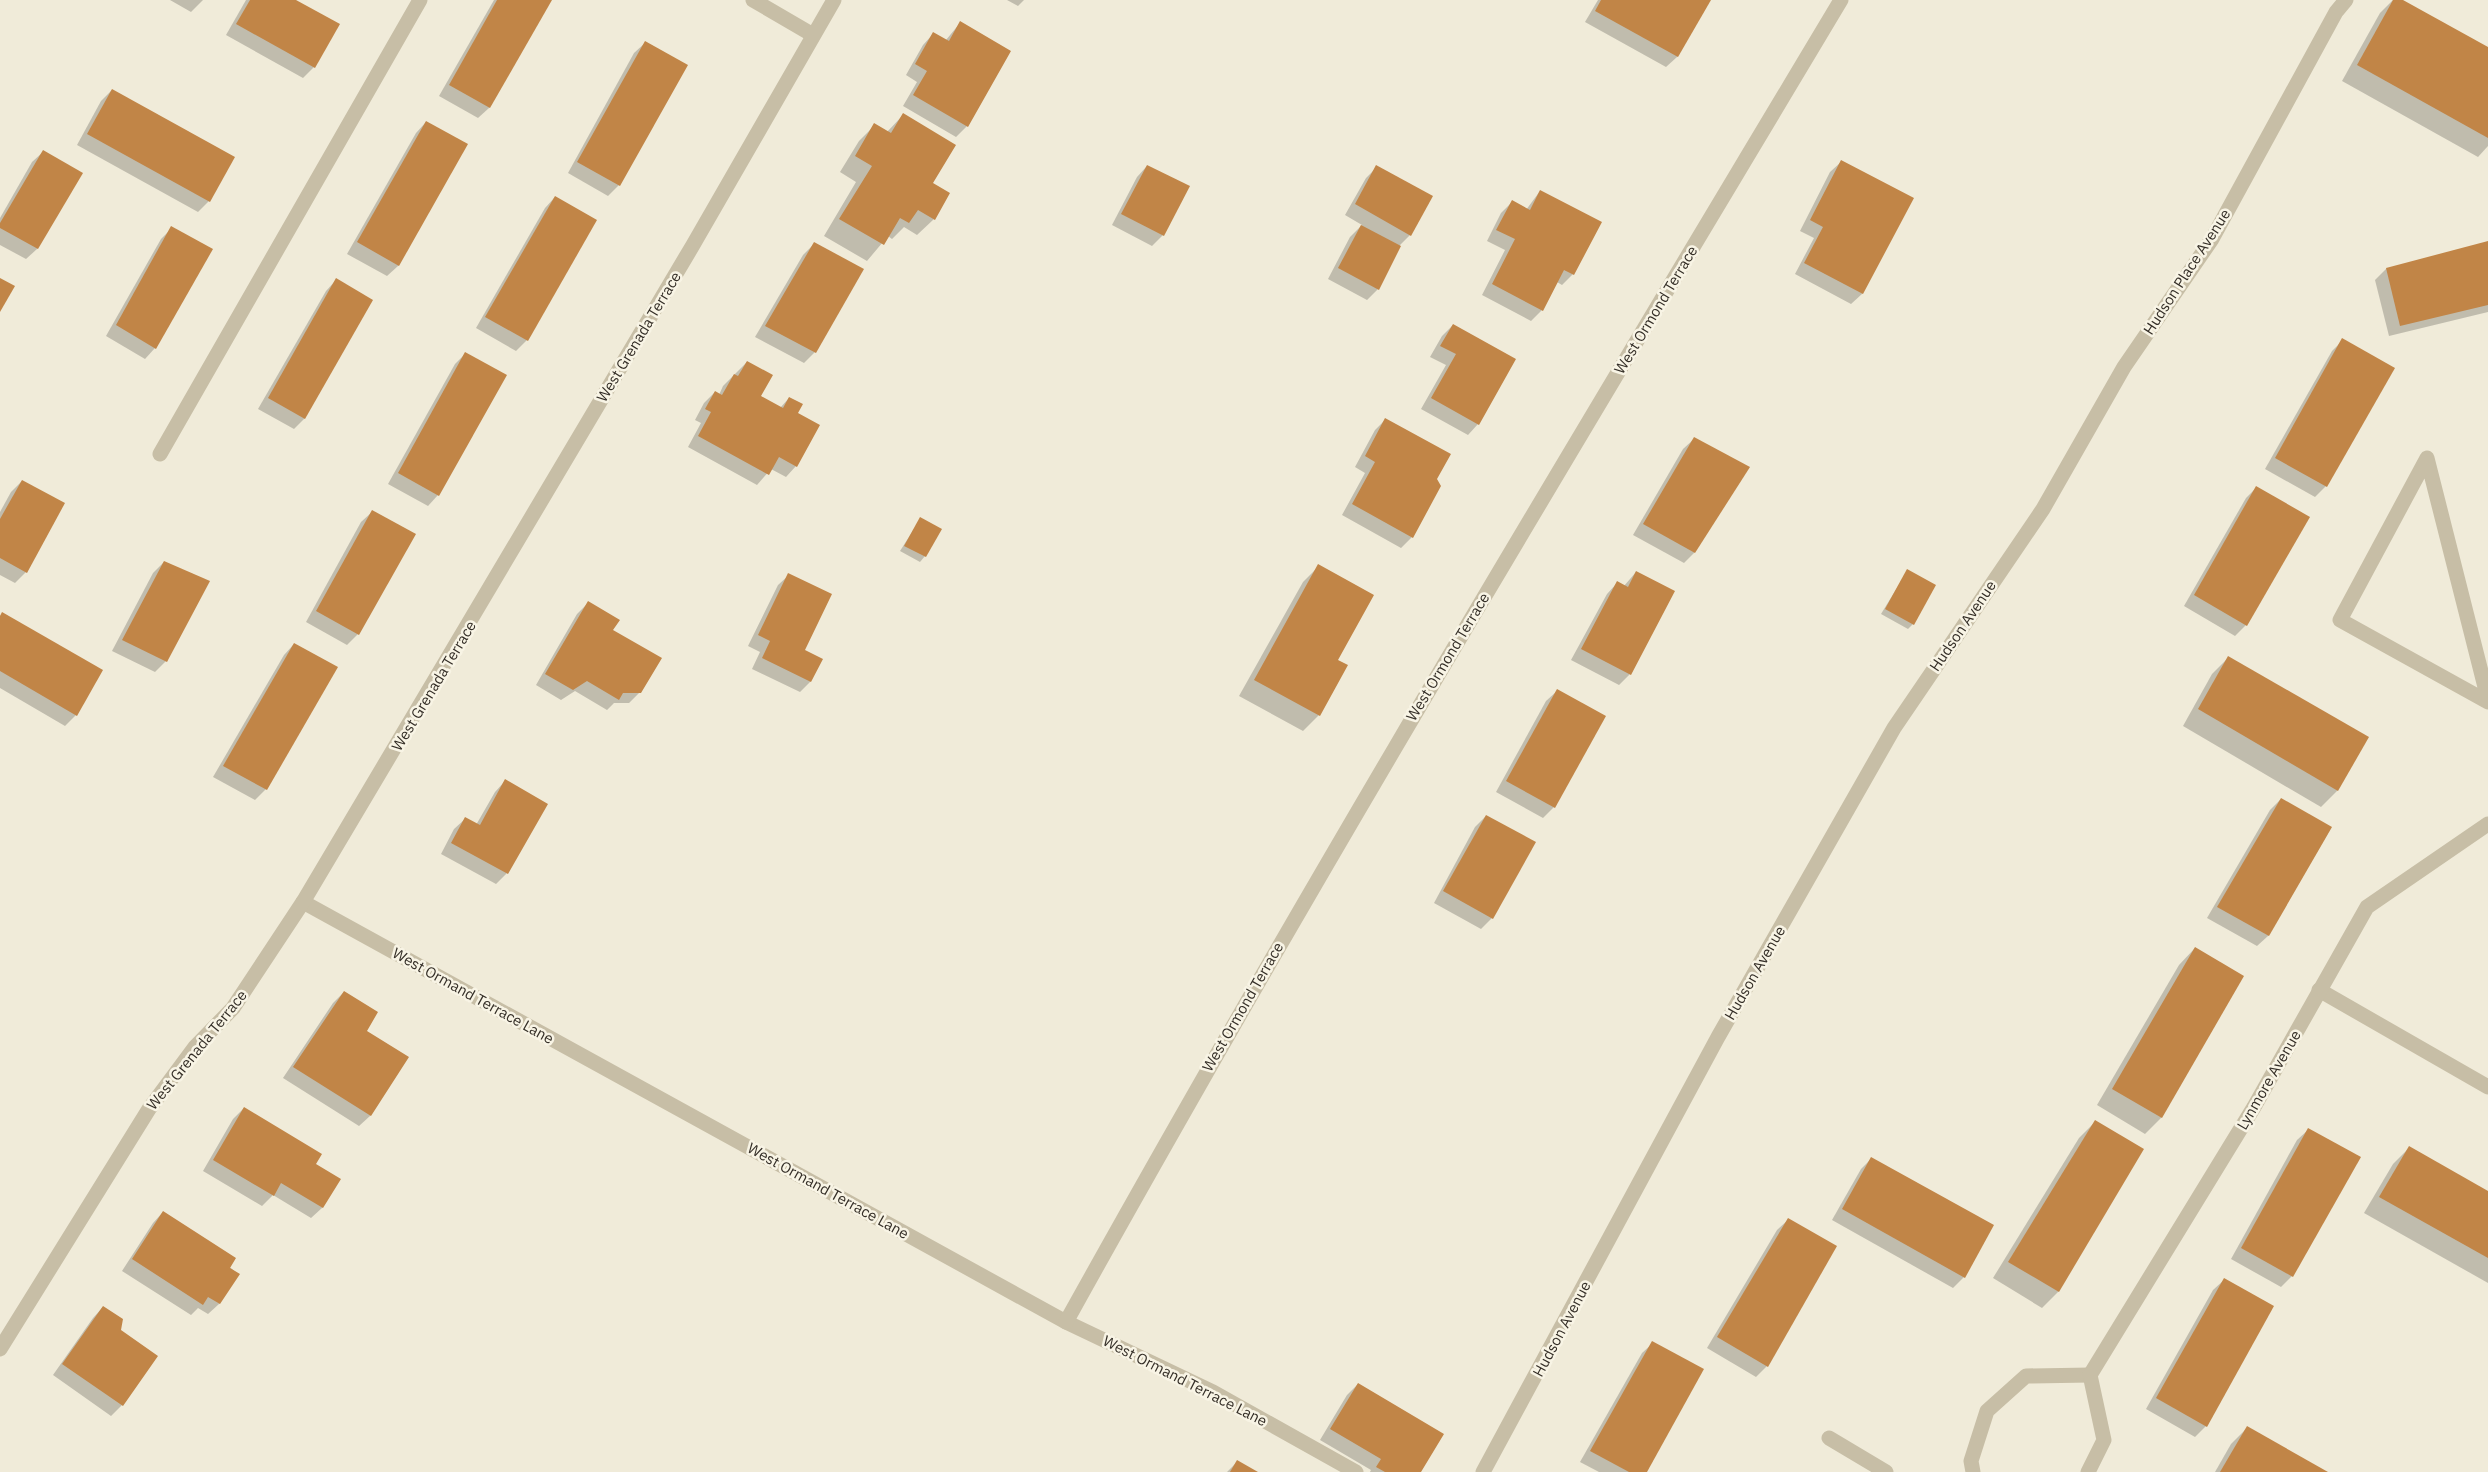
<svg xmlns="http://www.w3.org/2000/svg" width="2488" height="1472" font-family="'IBM Plex Sans',sans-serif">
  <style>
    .shadow { fill: #0003 }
    .building { fill: #c18547 }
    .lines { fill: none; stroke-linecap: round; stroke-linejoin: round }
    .street { stroke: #c7bea6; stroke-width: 15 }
    .labels { text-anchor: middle; stroke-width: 5; stroke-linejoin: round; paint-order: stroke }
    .street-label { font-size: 15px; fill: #342e27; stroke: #f8f4e5 }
  </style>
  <rect width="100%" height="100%" fill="#f0ebd9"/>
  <g class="shadow">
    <polygon points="170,0 203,0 191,12"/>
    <polygon points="246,0 294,0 314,67 303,78 226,35"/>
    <polygon points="494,0 551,0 489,108 478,118 439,96"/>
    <polygon points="1007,0 1024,0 1018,6"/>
    <polygon points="1598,0 1709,0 1677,57 1666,67 1585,22"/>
    <polygon points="2393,0 2401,0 2488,49 2488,146 2478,157 2342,81 2380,13"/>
    <polygon points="960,23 967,126 956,137 903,106 917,82 906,75 923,45 933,34 946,40"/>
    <polygon points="645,43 619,185 608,196 568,173 634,53"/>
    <polygon points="112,90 209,201 198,212 77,145 101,101"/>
    <polygon points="904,114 931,184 934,219 917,235 904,227 892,239 888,236 867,261 824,236 856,182 840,172 859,141 875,125 887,132"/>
    <polygon points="426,122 466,145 398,266 387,276 347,254 416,133"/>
    <polygon points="43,152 81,173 37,249 26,259 0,245 0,218 32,162"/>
    <polygon points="1841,162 1912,199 1862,294 1851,304 1795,274 1814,238 1800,231 1830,172"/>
    <polygon points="1147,166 1163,235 1152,246 1112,225 1137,177"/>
    <polygon points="1377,167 1410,235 1399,246 1378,289 1367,300 1328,279 1350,237 1362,225 1345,215 1366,178"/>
    <polygon points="1540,191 1573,274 1562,285 1557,282 1542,310 1531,321 1482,295 1505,250 1487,241 1501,213 1512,202 1526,210"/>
    <polygon points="555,197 596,220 527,340 516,351 476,328 545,208"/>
    <polygon points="172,228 155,348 145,359 106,336 161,239"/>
    <polygon points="2488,242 2488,312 2389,336 2375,280 2386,269"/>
    <polygon points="814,244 862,270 815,352 804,363 755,337 803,255"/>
    <polygon points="336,280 372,300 304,419 294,429 258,409 326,291"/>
    <polygon points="1453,325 1478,424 1468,435 1421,409 1446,365 1430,357 1442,336"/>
    <polygon points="2343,340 2326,486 2315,497 2265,469 2332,351"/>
    <polygon points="465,354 438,495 428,506 388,484 455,364"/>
    <polygon points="747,362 760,396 780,408 789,398 796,414 796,466 786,477 771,469 757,485 688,447 701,423 695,420 704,403 715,392 719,395 723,386"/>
    <polygon points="1386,419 1435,479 1412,537 1401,548 1342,515 1365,473 1355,467 1375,430"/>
    <polygon points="1694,439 1694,553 1684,563 1633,535 1683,449"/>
    <polygon points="22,481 26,572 15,583 0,575 0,512 11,492"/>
    <polygon points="2257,487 2246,625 2235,636 2184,606 2246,498"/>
    <polygon points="372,512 358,634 347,645 306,622 361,522"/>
    <polygon points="921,518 925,556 920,562 900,551"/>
    <polygon points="164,562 166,661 155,672 112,651 153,573"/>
    <polygon points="1319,566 1337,660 1319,715 1303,731 1239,696 1303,582"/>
    <polygon points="1908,570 1913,624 1908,629 1881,614"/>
    <polygon points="1636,572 1630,674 1619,685 1571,660 1607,594 1617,583 1624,586"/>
    <polygon points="789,575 804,651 821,659 810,682 800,692 752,669 760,652 748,646 778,585"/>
    <polygon points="588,603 612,630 640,692 629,703 614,703 607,710 575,691 561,700 536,685 577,614"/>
    <polygon points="3,613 76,715 65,726 0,688 0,616"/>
    <polygon points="294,644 266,789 255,800 213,777 284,655"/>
    <polygon points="2228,658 2367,738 2337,791 2321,807 2183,726 2212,674"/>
    <polygon points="1557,691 1554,807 1543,818 1496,792 1546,701"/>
    <polygon points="505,781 507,873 496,884 441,854 454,829 465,819 476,825 495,792"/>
    <polygon points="2281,799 2331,828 2268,936 2257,946 2207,918 2270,810"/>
    <polygon points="1486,816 1492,918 1481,929 1434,903 1475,827"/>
    <polygon points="2195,948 2242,976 2161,1118 2145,1134 2097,1105 2179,965"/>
    <polygon points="344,992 365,1031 407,1057 370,1116 359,1126 283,1078 333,1003"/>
    <polygon points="244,1108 315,1165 339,1180 322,1208 311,1218 273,1195 262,1206 203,1171 233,1119"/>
    <polygon points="2095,1122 2058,1292 2042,1308 1993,1278 2079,1138"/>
    <polygon points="2308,1130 2292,1276 2281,1287 2231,1259 2297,1140"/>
    <polygon points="2409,1148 2488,1193 2488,1283 2364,1213 2393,1164"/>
    <polygon points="1872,1158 1964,1277 1953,1288 1832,1220 1861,1169"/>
    <polygon points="163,1212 238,1274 219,1304 208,1314 198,1308 191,1315 122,1271 153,1223"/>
    <polygon points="1788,1220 1767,1366 1756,1377 1707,1348 1777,1230"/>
    <polygon points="2224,1280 2272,1307 2206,1426 2195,1437 2146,1409 2213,1290"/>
    <polygon points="103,1307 120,1331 156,1357 122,1405 111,1416 53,1375 93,1318"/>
    <polygon points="1653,1343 1645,1472 1599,1472 1580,1462 1642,1353"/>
    <polygon points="1358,1384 1419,1472 1370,1472 1371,1470 1320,1440 1347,1395"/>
    <polygon points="2247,1428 2326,1472 2215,1472 2231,1444"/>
    <polygon points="1237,1462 1255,1472 1227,1472"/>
  </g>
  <g class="building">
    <polygon points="250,0 296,0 340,24 315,68 236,24"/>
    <polygon points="497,0 552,0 490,108 449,85"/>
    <polygon points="1601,0 1711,0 1678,57 1595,11"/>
    <polygon points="2393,0 2403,0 2488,47 2488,138 2357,65"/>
    <polygon points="960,21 1011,51 968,127 913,95 927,71 915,64 933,32 949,41"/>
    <polygon points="645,41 688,65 620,186 577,162"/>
    <polygon points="112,89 235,157 210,202 87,134"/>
    <polygon points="903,113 956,145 933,183 950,193 935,220 918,210 909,223 900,218 884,245 839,219 872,166 855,156 874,123 891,133"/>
    <polygon points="426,121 468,144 399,266 357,242"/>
    <polygon points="43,150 83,173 38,249 0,228 0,223"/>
    <polygon points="1841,160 1914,198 1863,294 1804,263 1823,227 1810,220"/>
    <polygon points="1147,165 1190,186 1164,236 1121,214"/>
    <polygon points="1376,165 1433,196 1411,236 1355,204"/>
    <polygon points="1540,190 1602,222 1574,275 1564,270 1543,311 1492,284 1515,239 1496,230 1512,200 1530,210"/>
    <polygon points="555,196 597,220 528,341 485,317"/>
    <polygon points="1361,225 1401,246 1379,290 1338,268"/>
    <polygon points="171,226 213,249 156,349 116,325"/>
    <polygon points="2488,241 2488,305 2400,326 2386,268"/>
    <polygon points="814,242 864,269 816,353 765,326"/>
    <polygon points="0,278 15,286 0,312"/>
    <polygon points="336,278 373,300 305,419 268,398"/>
    <polygon points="1453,324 1516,359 1479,425 1431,398 1456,354 1440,346"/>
    <polygon points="2342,338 2395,368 2327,487 2275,458"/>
    <polygon points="465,352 507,375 439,496 398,473"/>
    <polygon points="747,361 773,375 761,396 783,408 789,397 803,404 798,413 820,425 797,467 779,457 769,475 698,436 711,412 705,409 715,391 722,395 734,374 738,376"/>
    <polygon points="1385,418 1451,454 1437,479 1441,486 1413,538 1352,504 1375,462 1365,456"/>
    <polygon points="1694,437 1750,467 1695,553 1643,524"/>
    <polygon points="22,480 65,503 27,573 0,558 0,519"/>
    <polygon points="2256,486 2310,517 2247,626 2194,595"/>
    <polygon points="372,510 416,534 359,635 316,611"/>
    <polygon points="920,517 942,529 926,557 904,546"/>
    <polygon points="164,561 210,581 167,662 122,640"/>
    <polygon points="1318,564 1374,595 1338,660 1348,665 1320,716 1254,680"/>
    <polygon points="1907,569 1936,585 1914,625 1885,609"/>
    <polygon points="1636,571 1675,591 1631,675 1581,649 1617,581 1628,587"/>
    <polygon points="788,573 832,594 805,650 823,659 811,682 762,658 770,641 758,635"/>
    <polygon points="588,601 620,620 613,630 662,658 641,693 623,693 619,700 587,681 573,690 545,674"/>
    <polygon points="2,612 103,670 77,716 0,671 0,616"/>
    <polygon points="294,643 338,667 267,790 223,766"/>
    <polygon points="2228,656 2369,737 2338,791 2198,709"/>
    <polygon points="1557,689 1606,716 1555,808 1506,781"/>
    <polygon points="505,779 548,804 508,874 451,843 465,817 480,825"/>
    <polygon points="2281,798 2332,827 2269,936 2217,907"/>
    <polygon points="1486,815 1536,842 1493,919 1443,891"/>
    <polygon points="2195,947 2244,976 2162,1118 2112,1089"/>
    <polygon points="344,991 378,1012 367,1031 409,1057 371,1116 293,1067"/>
    <polygon points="244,1107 322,1154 316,1164 341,1179 323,1208 281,1183 274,1196 213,1160"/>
    <polygon points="2095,1120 2144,1149 2059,1292 2008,1262"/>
    <polygon points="2308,1128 2361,1157 2293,1277 2241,1248"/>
    <polygon points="2409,1146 2488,1191 2488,1258 2379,1197"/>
    <polygon points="1871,1157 1994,1225 1965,1278 1842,1209"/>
    <polygon points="163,1211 236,1258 230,1268 240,1274 220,1304 208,1297 203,1305 132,1259"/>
    <polygon points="1788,1218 1837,1246 1768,1367 1717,1337"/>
    <polygon points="2224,1278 2274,1306 2207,1427 2156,1398"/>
    <polygon points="103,1306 123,1319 121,1330 158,1356 123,1406 62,1364"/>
    <polygon points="1652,1341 1704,1369 1647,1472 1629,1472 1590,1451"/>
    <polygon points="1358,1383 1444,1434 1421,1472 1385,1472 1376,1467 1381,1459 1330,1429"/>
    <polygon points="2247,1426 2328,1472 2220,1472"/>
    <polygon points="1237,1460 1258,1472 1230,1472"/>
  </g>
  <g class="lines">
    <g class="street">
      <polyline points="753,0 813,35"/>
      <polyline points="160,454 420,0"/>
      <polyline points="2488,699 2427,458 2340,620 2488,702"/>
      <polyline points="303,902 1066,1322 1213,1392 1356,1472"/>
      <polyline points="2319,990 2488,1087"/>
      <path d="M1066,1322c248,-447 513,-884 775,-1322"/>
      <polyline points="0,1349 149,1109 195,1047 233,1008 303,902 693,245 834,0"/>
      <polyline points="1829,1438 1886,1472"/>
      <polyline points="1483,1472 1718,1037 1894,728 2043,509 2124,367 2212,239 2336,12 2346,0"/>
      <polyline points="1973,1472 1971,1461 1987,1411 2026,1376 2090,1375"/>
      <polyline points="2088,1472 2104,1440 2090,1375 2254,1107 2367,907 2488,824"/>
    </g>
  </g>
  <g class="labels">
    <g class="street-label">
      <text transform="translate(2187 272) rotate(-57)" y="5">Hudson Place Avenue</text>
      <text transform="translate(1656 310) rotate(-59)" y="5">West Ormond Terrace</text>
      <text transform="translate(639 337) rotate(-59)" y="5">West Grenada Terrace</text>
      <text transform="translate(1963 626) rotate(-56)" y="5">Hudson Avenue</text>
      <text transform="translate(1448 657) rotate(-59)" y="5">West Ormond Terrace</text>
      <text transform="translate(434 686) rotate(-59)" y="5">West Grenada Terrace</text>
      <text transform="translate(1755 973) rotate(-60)" y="5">Hudson Avenue</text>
      <text transform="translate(473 996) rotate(29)" y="5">West Ormand Terrace Lane</text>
      <text transform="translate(1243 1007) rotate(-60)" y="5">West Ormond Terrace</text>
      <text transform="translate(197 1050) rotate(-51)" y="5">West Grenada Terrace</text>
      <text transform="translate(2269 1080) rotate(-60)" y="5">Lynmore Avenue</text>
      <text transform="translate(828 1191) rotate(29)" y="5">West Ormand Terrace Lane</text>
      <text transform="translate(1562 1329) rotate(-62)" y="5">Hudson Avenue</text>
      <text transform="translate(1185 1381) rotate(27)" y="5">West Ormand Terrace Lane</text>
    </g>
  </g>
</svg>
